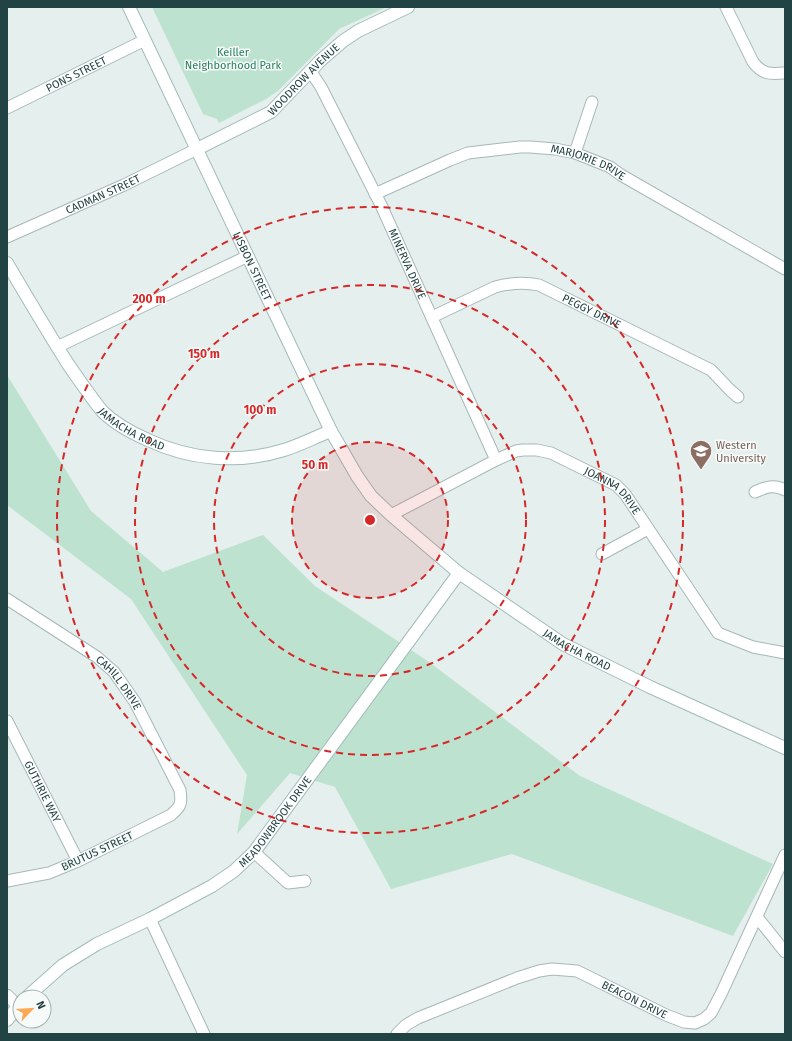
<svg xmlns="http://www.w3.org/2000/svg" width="792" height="1041" font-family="'Fira Sans',sans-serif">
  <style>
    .green { fill: #bde2d0 }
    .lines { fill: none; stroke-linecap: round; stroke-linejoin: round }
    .street-casing { stroke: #a7b8b7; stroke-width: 13 }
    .secondary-casing { stroke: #a2bcba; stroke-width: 14 }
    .street { stroke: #fff; stroke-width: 11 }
    .secondary { stroke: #fff; stroke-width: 12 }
    .ring { fill: none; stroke: #d62828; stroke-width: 2; stroke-dasharray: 7 5 }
    .labels { text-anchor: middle; stroke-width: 3; stroke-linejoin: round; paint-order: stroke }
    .park-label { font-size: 11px; fill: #297e5f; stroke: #f6fbfa }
    .street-label { font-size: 11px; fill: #224343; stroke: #f6fbfa }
    .education-label { font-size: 11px; fill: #785e54; stroke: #f6fbfa; text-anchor: start }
    .centre { fill: #d62828; stroke: #f6fbfa; stroke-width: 2 }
    .ring-label { font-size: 12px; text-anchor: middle; font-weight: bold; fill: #d62828; stroke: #f6fbfa; stroke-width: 3; stroke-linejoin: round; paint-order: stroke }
  </style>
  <rect width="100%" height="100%" fill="#e5efed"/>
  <g class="green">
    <polygon points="152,7 387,7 339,29 278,91 266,99 219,123 217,119 203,114"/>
    <polygon points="7,375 91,511 163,572 263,535 315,586 429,662 580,776 773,864 733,936 512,854 391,889 335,787 290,773 237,834 247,775 131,599 7,505"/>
  </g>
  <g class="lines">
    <g class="street-casing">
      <g id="street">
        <path d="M726,7l27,55c10,13 17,12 32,11"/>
        <path id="s1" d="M311,72l10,15 60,118 115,255"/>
        <path id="s2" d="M7,108l138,-68"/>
        <polyline points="575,153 592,102"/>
        <path id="s3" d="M375,194l75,-34 18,-7 52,-6h10l25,2 20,4 35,14 11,8 164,94"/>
        <path id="s4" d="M7,237l117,-52 73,-36"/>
        <path id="s5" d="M432,317l63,-30c15,-4 29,-5 44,-2l172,85 19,20 8,7"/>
        <polyline points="57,347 248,256"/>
        <path d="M755,492c11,-5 19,-8 30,-2"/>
        <path id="s6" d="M391,515l105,-55 20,-9 7,-1h14l14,3 65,32 9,9 93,139 35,14 32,6"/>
        <polyline points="602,554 648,529"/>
        <path id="s7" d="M7,599l90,58 17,15 21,30 45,88c2,14 1,16 -9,25l-93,46 -29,12 -42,8"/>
        <path id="s8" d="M7,721l71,140"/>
        <polyline points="254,852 288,883 305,881"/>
        <polyline points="757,917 785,952"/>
        <polyline points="150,919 204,1034"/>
        <polyline points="7,995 18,1006"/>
        <path id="s9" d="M397,1034l9,-9 12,-7 99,-40 22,-7 13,-2 25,2 89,44 18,7 11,1 9,-4 7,-6 10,-19 64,-139"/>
      </g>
    </g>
    <g class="secondary-casing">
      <g id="secondary">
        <path id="s10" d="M129,7l202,424 26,45 14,20 20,19 68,58 104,71 87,43 135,61"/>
        <path id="s11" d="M197,149l74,-37 50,-52 22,-19 15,-10 50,-24"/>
        <path id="s12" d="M7,263c20,34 40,68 61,101 11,16 22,32 34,47 12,12 30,22 46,29 42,20 91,24 136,10 16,-5 31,-13 47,-19"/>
        <path id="s13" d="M27,997l36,-32 34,-21 53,-25 62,-33 22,-15 20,-19 205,-279"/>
        <polyline points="7,1020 20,1004"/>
      </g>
    </g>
    <use href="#street" class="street"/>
    <use href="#secondary" class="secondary"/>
  </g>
  <circle cx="370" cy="520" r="78" fill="#d62828" fill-opacity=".12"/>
  <g class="ring">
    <circle cx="370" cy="520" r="78"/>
    <circle cx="370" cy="520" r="156"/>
    <circle cx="370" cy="520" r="235"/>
    <circle cx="370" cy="520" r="313"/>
  </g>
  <defs>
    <g id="school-pin" transform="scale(1.15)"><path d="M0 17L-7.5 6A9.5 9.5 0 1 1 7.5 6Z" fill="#8d6e63" stroke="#f6fbfa"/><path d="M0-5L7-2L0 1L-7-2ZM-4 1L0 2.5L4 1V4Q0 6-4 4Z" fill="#fff"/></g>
  </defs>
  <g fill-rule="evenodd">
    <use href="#school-pin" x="701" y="451"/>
  </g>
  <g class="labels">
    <g class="park-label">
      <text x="233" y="56">Keiller<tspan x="233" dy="13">Neighborhood Park</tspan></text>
    </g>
    <g class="street-label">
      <text dy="4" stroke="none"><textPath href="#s2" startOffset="77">PONS STREET</textPath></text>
      <text dy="4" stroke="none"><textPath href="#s11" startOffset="129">WOODROW AVENUE</textPath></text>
      <text dy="4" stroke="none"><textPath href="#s3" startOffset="225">MARJORIE DRIVE</textPath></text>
      <text dy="4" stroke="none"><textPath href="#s4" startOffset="105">CADMAN STREET</textPath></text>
      <text dy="4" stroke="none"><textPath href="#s1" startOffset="215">MINERVA DRIVE</textPath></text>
      <text dy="4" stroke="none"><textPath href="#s10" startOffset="287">LISBON STREET</textPath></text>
      <text dy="4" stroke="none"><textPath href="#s5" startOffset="173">PEGGY DRIVE</textPath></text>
      <text dy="4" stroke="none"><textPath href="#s12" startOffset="211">JAMACHA ROAD</textPath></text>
      <text dy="4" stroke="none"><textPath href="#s6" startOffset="249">JOANNA DRIVE</textPath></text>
      <text dy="4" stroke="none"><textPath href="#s10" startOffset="804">JAMACHA ROAD</textPath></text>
      <text dy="4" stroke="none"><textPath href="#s7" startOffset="141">CAHILL DRIVE</textPath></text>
      <text dy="4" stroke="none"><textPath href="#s8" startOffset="79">GUTHRIE WAY</textPath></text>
      <text dy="4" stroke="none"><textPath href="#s13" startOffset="308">MEADOWBROOK DRIVE</textPath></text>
      <text transform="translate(97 851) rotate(-25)" y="4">BRUTUS STREET</text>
      <text dy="4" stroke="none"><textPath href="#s9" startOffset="259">BEACON DRIVE</textPath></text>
    </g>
    <g class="education-label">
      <text x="716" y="449">Western<tspan x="716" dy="13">University</tspan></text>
    </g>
  </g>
  <circle cx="370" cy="520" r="6" class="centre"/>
  <g class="ring-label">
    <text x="149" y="303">200 m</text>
    <text x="204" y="358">150 m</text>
    <text x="260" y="414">100 m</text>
    <text x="315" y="469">50 m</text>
  </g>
  <rect width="792" height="1041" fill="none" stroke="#224343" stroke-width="16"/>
  <g transform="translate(32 1009) rotate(65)"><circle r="19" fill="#f6fbfa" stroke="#a1b1b1"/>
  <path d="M0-3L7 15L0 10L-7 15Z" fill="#fca956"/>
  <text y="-6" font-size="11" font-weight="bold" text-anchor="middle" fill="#224343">N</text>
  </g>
</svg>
